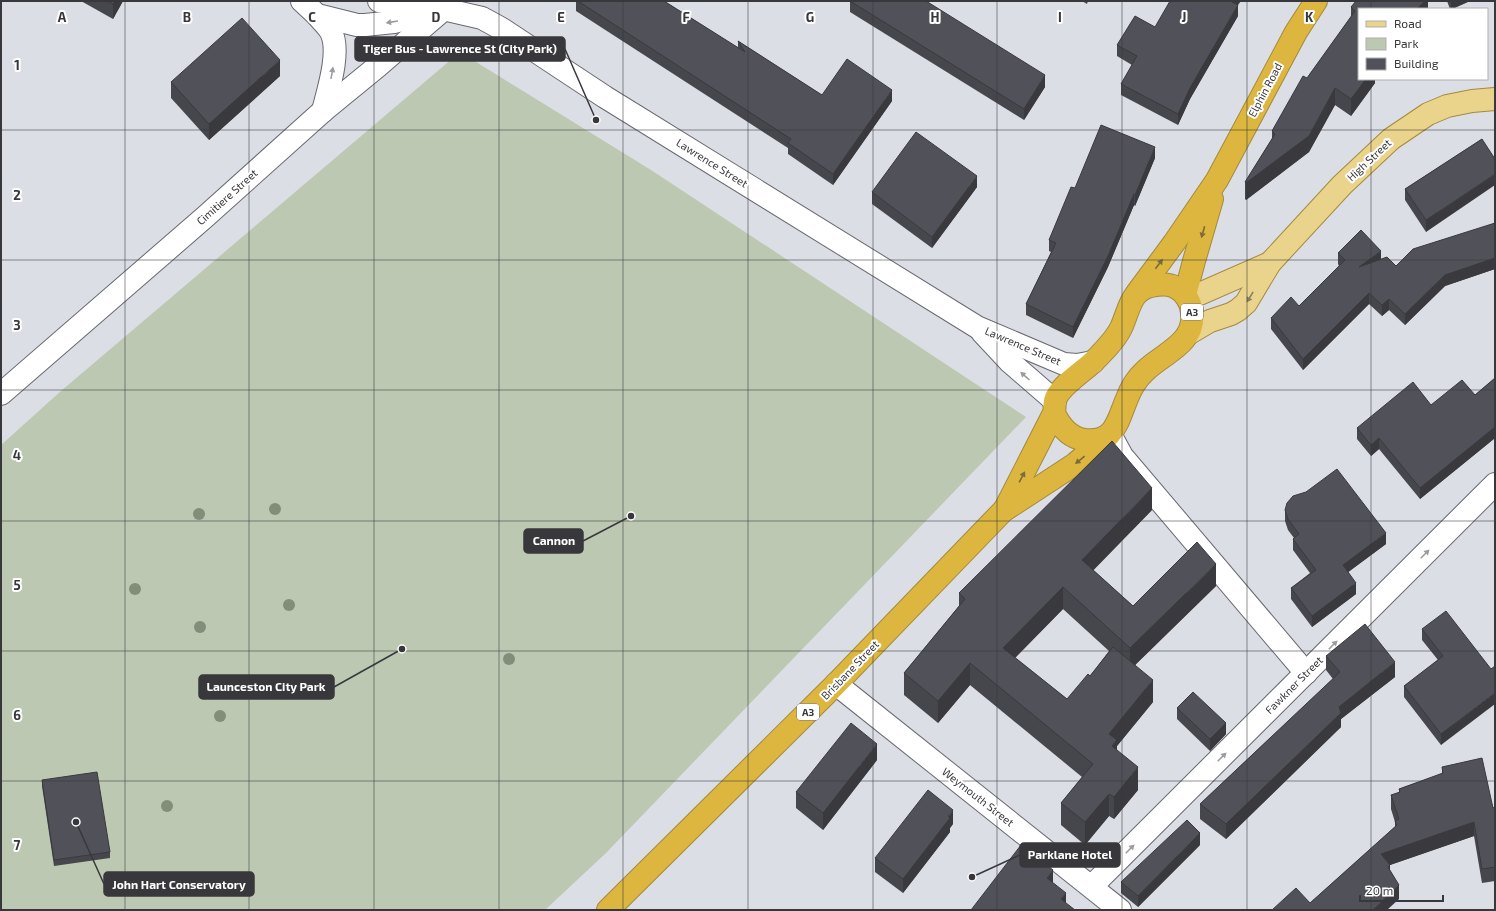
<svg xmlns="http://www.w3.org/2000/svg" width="1496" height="911" font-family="'Exo 2',sans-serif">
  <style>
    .green { fill: #bcc8b2 }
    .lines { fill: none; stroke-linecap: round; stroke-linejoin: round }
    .minor-casing { stroke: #686970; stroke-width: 24 }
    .major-casing { stroke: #a38a3d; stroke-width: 24 }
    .highway-casing { stroke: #a38a3d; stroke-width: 24 }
    .minor { stroke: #fff; stroke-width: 22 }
    .major { stroke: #ead38b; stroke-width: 22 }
    .highway { stroke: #dcb63e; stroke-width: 22 }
    .tree { fill: #828e79 }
    .wall { fill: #46474d; fill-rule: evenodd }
    .shaded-wall { fill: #39393e }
    .building { fill: #515259; stroke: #39393e }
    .oneway { fill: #9c9c9e }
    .oneway2 { fill: #7a6a3d }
    .oneway3 { fill: #887e60 }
    .grid { fill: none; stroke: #38383c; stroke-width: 1; stroke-opacity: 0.55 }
    .labels { text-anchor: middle; stroke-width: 4; stroke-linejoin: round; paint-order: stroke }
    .shield { fill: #fff; stroke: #747476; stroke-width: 1 }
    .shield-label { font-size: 10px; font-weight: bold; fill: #38383c }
    .street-label { font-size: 11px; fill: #38383c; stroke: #fff }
    .grid-label { font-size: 13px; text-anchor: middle; font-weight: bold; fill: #38383c; stroke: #fff; stroke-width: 4; stroke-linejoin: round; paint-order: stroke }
    .leader { fill: none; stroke: #38383c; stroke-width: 1.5 }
    .callout-dot { fill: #38383c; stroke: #fff; stroke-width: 1.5 }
    .callout { fill: #38383c; stroke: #38383c; stroke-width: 1.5 }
    .callout-label { font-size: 12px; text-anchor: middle; font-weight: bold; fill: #fff }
  </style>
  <rect width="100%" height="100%" fill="#dcdee6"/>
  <polygon class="green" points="460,52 651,170 1026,417 606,853 545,910 1,910 1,445 61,391"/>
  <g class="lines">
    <g class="minor-casing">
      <g id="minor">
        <polyline points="302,1 317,15 357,25 365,25 394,22 431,13"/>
        <polyline points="379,1 443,9 482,18 502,29 605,97 977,327 1064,364 1077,365 1093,362"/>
        <path d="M317,15c4,5 11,11 14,17 10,19 -3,59 -8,79"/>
        <polyline points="982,332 1010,362 1055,401"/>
        <polyline points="1,394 205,217 323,111 378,66 450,4"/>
        <polyline points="1110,434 1122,456 1306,673"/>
        <polyline points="836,684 1120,910"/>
        <polyline points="1092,886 1495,484"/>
      </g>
    </g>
    <g class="major-casing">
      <g id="major">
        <polyline points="1188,299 1270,263"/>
        <polyline points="1188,334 1210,321 1231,314 1238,310 1246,303 1270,263 1342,185 1391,139 1428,114 1447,106 1472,101 1495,99"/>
      </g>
    </g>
    <g class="highway-casing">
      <g id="highway">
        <polyline points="1137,293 1174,243 1217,180 1296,32 1316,1"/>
        <polyline points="1185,295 1194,261 1212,199"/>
        <path d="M1005,509l49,-96c1,-3 0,-8 1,-12 3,-14 29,-30 39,-40 10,-10 21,-21 27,-33 9,-19 9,-41 36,-43 6,-1 12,-1 18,2 10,5 16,15 17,26 4,30 -30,41 -47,58 -9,8 -15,19 -19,30 -9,22 -12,42 -41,39 -15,-2 -25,-14 -31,-27"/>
        <polyline points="608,910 836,684 1003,511 1075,464 1109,435"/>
      </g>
    </g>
    <use href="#minor" class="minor"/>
    <use href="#major" class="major"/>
    <use href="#highway" class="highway"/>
  </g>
  <g class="tree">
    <circle cx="275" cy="509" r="6"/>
    <circle cx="199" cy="514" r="6"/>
    <circle cx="135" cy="589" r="6"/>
    <circle cx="289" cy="605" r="6"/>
    <circle cx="200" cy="627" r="6"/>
    <circle cx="509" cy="659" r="6"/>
    <circle cx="220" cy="716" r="6"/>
    <circle cx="167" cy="806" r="6"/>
  </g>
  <g class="wall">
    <polygon points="81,1 123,1 113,19"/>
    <polygon points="576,1 664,1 738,48 738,41 822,95 892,101 833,185 788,154 788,148 576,11"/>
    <polygon points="850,1 926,1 1045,87 1024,120 850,12"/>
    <polygon points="1082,1 1088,1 1087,4"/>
    <polygon points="1428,1 1428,9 1359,9 1375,79 1375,83 1351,116 1335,105 1309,152 1246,200 1245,199 1245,182 1272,139 1272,131 1307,78 1351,17 1351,7"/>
    <polygon points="1447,1 1470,1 1452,9 1450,9"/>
    <polygon points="1238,5 1238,16 1190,99 1178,125 1121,95 1121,84 1132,65 1117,56 1117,45 1155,27"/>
    <polygon points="280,76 209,140 171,98 171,82"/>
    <polygon points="1482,139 1426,232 1405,200 1405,189"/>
    <polygon points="1155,158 1135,206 1134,205 1108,267 1073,338 1026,315 1026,304 1051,252 1049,251 1049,240 1075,188"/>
    <polygon points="977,187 932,248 872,204 872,192"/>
    <polygon points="1495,223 1495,269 1445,286 1405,325 1389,310 1382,316 1369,304 1303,370 1271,329 1271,318 1299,306 1339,266 1338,264 1338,253 1381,260 1396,266"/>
    <polygon points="1495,378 1495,438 1420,499 1379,449 1371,456 1357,439 1357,428 1431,405 1475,395"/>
    <path d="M1152,510l-59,60 40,36 83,-20 -81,79 18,37 -36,44v4l21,40 -24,29 -5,-3 -24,29 -24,-20v-22l21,-26 -112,-92 -32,38 -34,-28v-22l55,-67v-13zM1063,609l46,42 -19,25 -23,23 -52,-41z"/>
    <polygon points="1285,510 1386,544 1348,572 1356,594 1312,627 1291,599 1291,588 1310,573 1293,550 1293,539 1294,538 1288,530 1285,521"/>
    <polygon points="1422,629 1491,669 1441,745 1404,697 1404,686 1438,660 1422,640"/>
    <polygon points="1326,656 1395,677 1341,719 1341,727 1226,839 1200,819 1200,804 1333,679 1326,670"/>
    <polygon points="1177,708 1226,734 1210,751 1177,719"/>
    <polygon points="877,760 823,830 796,808 796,792"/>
    <polygon points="1442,767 1493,808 1495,807 1495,881 1482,883 1474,836 1390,865 1390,870 1399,899 1310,903 1395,827 1395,822 1391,809 1391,795 1399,793 1399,789 1442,774"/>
    <polygon points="42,780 110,852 110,858 54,866 42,786"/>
    <polygon points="953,824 950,828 950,832 903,893 875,872 875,858"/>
    <polygon points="1200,845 1138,907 1121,893 1121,882"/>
  </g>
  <g class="shaded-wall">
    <polygon points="115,1 123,1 113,19 113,4"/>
    <polygon points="1233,1 1241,1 1232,13 1232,2"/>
    <polygon points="1425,1 1428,1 1428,9 1417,9"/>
    <polygon points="1451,1 1470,1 1452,9 1451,9"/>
    <polygon points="1238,5 1238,16 1190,99 1178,125 1178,114 1190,88"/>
    <polygon points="280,60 280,76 209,140 209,124"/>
    <polygon points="1045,75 1045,87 1024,120 1024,109"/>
    <polygon points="1366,79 1375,79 1375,83 1351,116 1351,99"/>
    <polygon points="1335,88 1335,105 1309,152 1246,200 1246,183"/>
    <polygon points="892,90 892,101 833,185 833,174"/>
    <polygon points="1155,147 1155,158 1135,206 1135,195"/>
    <polygon points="1495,174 1495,185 1426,232 1426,220"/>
    <polygon points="977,176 977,187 932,248 932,237"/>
    <polygon points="1134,194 1134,205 1108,267 1073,338 1073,327"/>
    <polygon points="1381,251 1381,262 1359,267"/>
    <polygon points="1495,258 1495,269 1445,286 1405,325 1405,314 1445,275"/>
    <polygon points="1369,293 1369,304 1303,370 1303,359"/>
    <polygon points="1389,299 1389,310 1382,316 1382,305"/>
    <polygon points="1495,427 1495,438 1420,499 1420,488"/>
    <polygon points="1379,438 1379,449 1371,456 1371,445"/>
    <polygon points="1152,488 1152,510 1082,582 1082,560"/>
    <polygon points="1386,533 1386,544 1343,576 1343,565"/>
    <polygon points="1216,564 1216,586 1130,670 1130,648"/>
    <polygon points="1356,583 1356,594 1312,627 1312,616"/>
    <polygon points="1063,587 1063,609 1003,670 1003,648"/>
    <polygon points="1395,662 1395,677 1341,719 1341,727 1226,839 1226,824 1339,707"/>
    <polygon points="970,663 970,685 938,723 938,701"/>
    <polygon points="1153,680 1153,702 1117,746 1117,762 1109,734"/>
    <polygon points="1495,693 1495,704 1441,745 1441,734"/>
    <polygon points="1226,723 1226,734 1210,751 1210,739"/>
    <polygon points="877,744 877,760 823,830 823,813"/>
    <polygon points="1138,767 1138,790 1114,819 1114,797"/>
    <polygon points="1109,794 1109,816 1085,845 1085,822"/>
    <polygon points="953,810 953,824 950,828 950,832 903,893 903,879"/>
    <polygon points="1474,822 1474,836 1390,865 1390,878 1381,854"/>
    <polygon points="1200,833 1200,845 1138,907 1138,896"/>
    <polygon points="1053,870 1053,886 1047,878"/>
    <polygon points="1399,885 1399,899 1387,910 1373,910"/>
    <polygon points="1066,893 1066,908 1061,899"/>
  </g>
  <g class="building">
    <polygon points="107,1 115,1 113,4"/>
    <polygon points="578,1 664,1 745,52 738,41 822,95 847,59 892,90 833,174 788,143 791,139"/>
    <polygon points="850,1 926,1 1045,75 1024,109"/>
    <polygon points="1170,1 1233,1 1232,2 1238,5 1190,88 1178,114 1121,84 1137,56 1117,45 1135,16 1155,27"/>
    <polygon points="1356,1 1425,1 1417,9 1359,9 1359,79 1366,79 1351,99 1335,88 1309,136 1246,183 1245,182 1275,134 1272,131 1303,76 1307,78 1355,11 1351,7"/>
    <polygon points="242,18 280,60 209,124 171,82"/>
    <polygon points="1101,125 1155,147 1135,195 1134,194 1108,256 1073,327 1026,304 1056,243 1049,240 1071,187 1075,188"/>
    <polygon points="916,132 977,176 932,237 872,192"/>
    <polygon points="1482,139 1495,159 1495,174 1426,220 1405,189"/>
    <polygon points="1495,223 1495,258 1445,275 1405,314 1389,299 1382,305 1369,293 1303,359 1271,318 1291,297 1299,306 1345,260 1338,253 1361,230 1381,251 1359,267 1387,257 1396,266 1413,249"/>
    <polygon points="1495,378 1495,427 1420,488 1379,438 1371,445 1357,428 1413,382 1431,405 1462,380 1475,395"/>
    <polygon points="1112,441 1152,488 1082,560 1133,606 1197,542 1216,564 1130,648 1063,587 1003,648 1067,699 1088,674 1090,676 1113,647 1153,680 1109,734 1117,740 1112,746 1138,767 1114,797 1109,794 1085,822 1061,803 1093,764 970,663 938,701 904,673 965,599 959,593"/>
    <polygon points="1337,469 1386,533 1343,565 1356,583 1312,616 1291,588 1316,570 1293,539 1299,534 1288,519 1285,510 1287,503 1293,496 1306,492"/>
    <polygon points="1446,611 1491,669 1495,666 1495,693 1441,734 1404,686 1443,656 1422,629"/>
    <polygon points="1365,624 1395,662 1339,707 1341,713 1226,824 1200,804 1340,672 1326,656"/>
    <polygon points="1193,692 1226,723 1210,739 1177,708"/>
    <polygon points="851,723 877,744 823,813 796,792"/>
    <polygon points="1482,758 1493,808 1495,807 1495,867 1482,869 1474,822 1381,854 1390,865 1388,867 1399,885 1373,910 1272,910 1296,888 1310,903 1397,825 1395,821 1399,819 1391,795 1400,792 1399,789 1443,773 1442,767"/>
    <polygon points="97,772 110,852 54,860 42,780"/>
    <polygon points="928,790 953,810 948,816 950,818 903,879 875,858"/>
    <polygon points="1187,820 1200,833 1138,896 1121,882"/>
    <polygon points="1021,845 1053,870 1047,878 1066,893 1061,899 1075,910 971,910"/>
  </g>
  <defs><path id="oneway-solid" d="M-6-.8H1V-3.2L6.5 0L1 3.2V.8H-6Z"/></defs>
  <g class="oneway">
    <use href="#oneway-solid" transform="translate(392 22) rotate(171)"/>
    <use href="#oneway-solid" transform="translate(332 73) rotate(-80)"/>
    <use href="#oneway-solid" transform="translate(1025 376) rotate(-138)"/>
    <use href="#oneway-solid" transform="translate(1425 554) rotate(-45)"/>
    <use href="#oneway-solid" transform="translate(1333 645) rotate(-45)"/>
    <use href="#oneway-solid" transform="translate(1222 757) rotate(-45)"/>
    <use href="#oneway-solid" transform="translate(1130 849) rotate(-45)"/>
  </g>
  <g class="oneway2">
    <use href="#oneway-solid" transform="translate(1203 232) rotate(106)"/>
    <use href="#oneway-solid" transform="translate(1159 264) rotate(-53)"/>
    <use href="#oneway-solid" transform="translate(1080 460) rotate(141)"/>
    <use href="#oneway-solid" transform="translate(1022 477) rotate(-62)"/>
  </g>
  <use class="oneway3" href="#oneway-solid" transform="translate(1250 297) rotate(121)"/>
  <path class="grid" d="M125,1v909M249,1v909M374,1v909M499,1v909M623,1v909M748,1v909M873,1v909M997,1v909M1122,1v909M1247,1v909M1371,1v8M1371,79v831M1,130h1494M1,260h1494M1,390h1494M1,521h1494M1,651h1494M1,781h1494"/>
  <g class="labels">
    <g class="shield">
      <rect x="1181" y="304" width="22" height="16" rx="3"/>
      <rect x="797" y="704" width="22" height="16" rx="3"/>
    </g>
    <g class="shield-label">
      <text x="1192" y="316">A3</text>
      <text x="808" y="716">A3</text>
    </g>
    <g class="street-label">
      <text transform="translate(1265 90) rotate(-62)" y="4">Elphin Road</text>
      <text transform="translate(1369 160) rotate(-43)" y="4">High Street</text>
      <text transform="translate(712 163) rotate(32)" y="4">Lawrence Street</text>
      <text transform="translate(227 197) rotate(-42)" y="4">Cimitiere Street</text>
      <text transform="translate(1023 346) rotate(23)" y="4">Lawrence Street</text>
      <text transform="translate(850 670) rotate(-46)" y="4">Brisbane Street</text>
      <text transform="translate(1294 685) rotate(-45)" y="4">Fawkner Street</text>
      <text transform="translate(978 797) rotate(38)" y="4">Weymouth Street</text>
    </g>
  </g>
  <g class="grid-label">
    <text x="62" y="22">A</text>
    <text x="187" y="22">B</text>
    <text x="312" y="22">C</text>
    <text x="436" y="22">D</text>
    <text x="561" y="22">E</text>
    <text x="686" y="22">F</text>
    <text x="810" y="22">G</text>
    <text x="935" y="22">H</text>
    <text x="1060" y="22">I</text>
    <text x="1184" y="22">J</text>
    <text x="1309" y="22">K</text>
    <text x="17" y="70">1</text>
    <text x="17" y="200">2</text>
    <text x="17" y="330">3</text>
    <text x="17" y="460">4</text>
    <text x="17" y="590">5</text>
    <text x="17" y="720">6</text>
    <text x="17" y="850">7</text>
  </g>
  <path class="leader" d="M596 120L565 49M631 516L583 541M402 649L334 687M972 877L1020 855M76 822L104 884"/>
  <g class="callout-dot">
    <circle cx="596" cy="120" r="4"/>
    <circle cx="631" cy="516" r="4"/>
    <circle cx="402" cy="649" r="4"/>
    <circle cx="972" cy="877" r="4"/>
    <circle cx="76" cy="822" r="4"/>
  </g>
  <g class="callout">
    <rect x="355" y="37" width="210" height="24" rx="4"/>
    <rect x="524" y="529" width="59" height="24" rx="4"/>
    <rect x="199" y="675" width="135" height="24" rx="4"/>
    <rect x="1020" y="843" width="100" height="24" rx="4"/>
    <rect x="104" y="872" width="150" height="24" rx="4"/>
  </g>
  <g class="callout-label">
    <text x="460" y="53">Tiger Bus - Lawrence St (City Park)</text>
    <text x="554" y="545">Cannon</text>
    <text x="266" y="691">Launceston City Park</text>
    <text x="1070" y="859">Parklane Hotel</text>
    <text x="179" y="889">John Hart Conservatory</text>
  </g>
  <rect width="1496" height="911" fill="none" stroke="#38383c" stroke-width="4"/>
  <rect x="1358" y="8" width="130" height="72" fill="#ffffff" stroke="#afafb1"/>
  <rect x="1366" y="21" width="20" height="6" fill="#ead38b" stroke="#afafb1"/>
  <text x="1394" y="28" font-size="12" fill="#38383c">Road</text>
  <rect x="1366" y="38" width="20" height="12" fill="#bcc8b2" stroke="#afafb1"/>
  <text x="1394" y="48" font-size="12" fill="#38383c">Park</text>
  <rect x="1366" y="58" width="20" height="12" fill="#515259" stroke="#afafb1"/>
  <text x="1394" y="68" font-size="12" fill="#38383c">Building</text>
  <path d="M1360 895v6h83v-6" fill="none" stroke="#38383c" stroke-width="2"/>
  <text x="1366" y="895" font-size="12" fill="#38383c" stroke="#ffffff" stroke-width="3" paint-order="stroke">20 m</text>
</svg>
